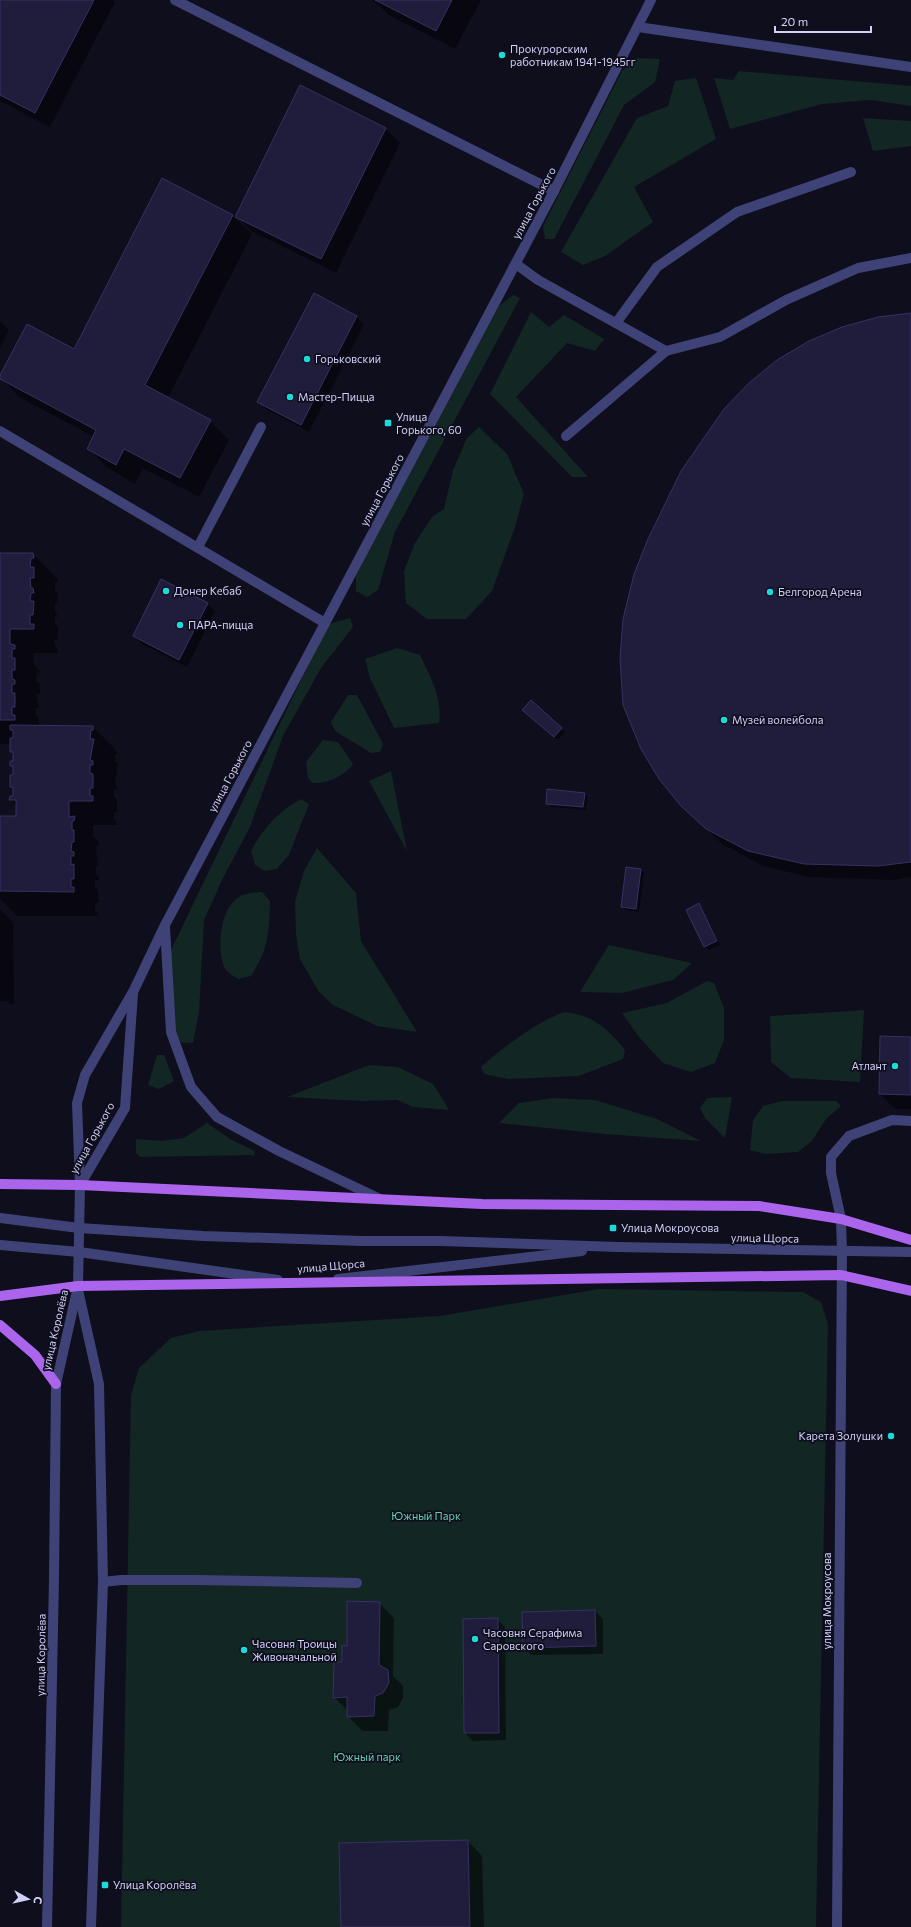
<svg xmlns="http://www.w3.org/2000/svg" width="911" height="1927" font-family="Commissioner,sans-serif">
  <style>
    .green { fill: #122623 }
    .shadow { fill: #0007 }
    .building { fill: #201c3b; stroke: #363164 }
    .lines { fill: none; stroke-linecap: round; stroke-linejoin: round }
    .minor { stroke: #3f4276; stroke-width: 10 }
    .major { stroke: #ab64ec; stroke-width: 10 }
    .poi-dot { fill: #1bdada; stroke: #0f0e1d; stroke-width: 1.5 }
    .labels { text-anchor: middle; stroke-width: 3.5; stroke-linejoin: round; paint-order: stroke }
    .poi-label { font-size: 11px; fill: #d0d0f9; stroke: #0f0e1d; text-anchor: start }
    .street-label { font-size: 11px; fill: #d0d0f9; stroke: #0f0e1d }
    .park-label { font-size: 11px; fill: #65cfaa; stroke: #0f0e1d }
  </style>
  <rect width="100%" height="100%" fill="#0f0e1d"/>
  <g class="green">
    <polygon points="636,58 660,59 655,82 624,105 554,239 545,239 543,226 622,71"/>
    <polygon points="739,71 911,86 911,106 871,100 822,104 730,129 714,78 733,80"/>
    <polygon points="696,78 716,139 634,187 653,222 605,256 583,265 561,252 637,118 668,106 675,81"/>
    <polygon points="863,118 911,121 911,146 873,151"/>
    <polygon points="513,295 520,298 395,532 378,590 367,597 356,591 356,575 499,306"/>
    <polygon points="531,312 549,327 564,315 604,339 595,351 567,343 516,397 588,477 572,477 490,394"/>
    <polygon points="479,427 507,454 524,494 515,527 492,591 466,619 427,619 406,603 404,571 415,543 432,517 444,509 453,470 467,438"/>
    <polygon points="350,618 353,627 321,668 283,736 250,827 222,880 204,920 199,1012 193,1043 177,1042 163,985 171,950 328,624"/>
    <path d="M397,648l23,7c10,21 23,44 19,68l-45,5 -24,-50 -5,-19z"/>
    <polygon points="348,695 357,695 383,744 380,752 371,753 335,731 331,722"/>
    <path d="M323,740l15,2 15,22c-8,12 -27,20 -41,19l-4,-5 -2,-16z"/>
    <polygon points="391,771 407,851 369,781"/>
    <path d="M301,799l8,5 -20,51 -12,14 -12,2 -10,-6 -4,-14c13,-24 26,-38 50,-52z"/>
    <polygon points="317,848 356,893 361,941 417,1032 377,1026 333,1005 319,992 300,959 296,935 295,902 304,871"/>
    <path d="M262,892l8,9c-1,32 -1,47 -19,75l-13,3c-4,-3 -12,-7 -14,-12 -7,-17 -4,-52 9,-65 8,-9 18,-9 29,-10z"/>
    <polygon points="609,945 692,963 673,980 622,993 580,992"/>
    <polygon points="707,981 714,983 724,1008 724,1040 715,1063 691,1072 663,1063 639,1037 622,1013 667,1003"/>
    <polygon points="864,1010 860,1082 791,1078 771,1062 770,1016"/>
    <path d="M565,1012c28,3 43,17 60,38l-2,9 -44,17 -71,3 -24,-5 -3,-7c20,-18 59,-48 84,-55z"/>
    <polygon points="157,1055 164,1055 174,1081 159,1089 148,1085"/>
    <polygon points="369,1065 398,1067 433,1084 449,1110 413,1107 397,1100 362,1101 287,1097"/>
    <polygon points="732,1097 725,1138 705,1118 700,1108 707,1098"/>
    <polygon points="553,1098 595,1100 657,1119 701,1141 605,1134 499,1123 519,1103"/>
    <polygon points="782,1101 836,1101 841,1106 826,1119 812,1141 798,1152 766,1154 750,1150 753,1120 763,1106"/>
    <polygon points="207,1123 230,1139 255,1151 254,1155 140,1157 136,1153 136,1139 161,1141 184,1138"/>
    <polygon points="599,1289 803,1292 821,1302 828,1324 816,1927 121,1927 131,1395 139,1368 171,1338 199,1331 440,1316"/>
  </g>
  <g class="shadow">
    <polygon points="0,0 113,0 115,2 50,127 0,101"/>
    <polygon points="373,0 481,0 455,49 389,15"/>
    <polygon points="385,128 400,143 336,273 251,231 237,216"/>
    <polygon points="232,215 252,234 168,398 210,421 229,440 199,497 143,468 135,484 108,468 89,449 94,437 19,397 0,377 75,351"/>
    <polygon points="314,294 357,317 364,325 309,432 266,409 259,401"/>
    <polygon points="911,314 911,877 893,880 809,877 763,866 722,844 697,820"/>
    <polygon points="0,321 9,330 0,348"/>
    <polygon points="0,554 33,554 58,579 58,582 55,582 55,590 58,593 58,603 55,603 55,611 58,617 55,617 55,624 58,627 58,640 54,640 55,646 58,650 58,653 34,653 34,665 39,670 39,673 37,673 36,681 40,684 40,694 36,694 37,702 39,705 39,708 36,708 36,715 39,718 39,726 93,727 117,751 117,754 115,754 115,761 118,764 115,783 117,786 117,789 114,789 114,796 117,799 117,812 114,812 114,819 117,822 117,825 93,825 93,836 99,842 99,845 96,845 98,866 96,866 96,874 99,877 99,880 95,881 95,887 98,890 99,903 95,903 95,910 98,913 98,916 17,916 0,899 0,817 17,817 17,806 10,800 14,797 14,790 11,786 14,776 14,768 11,765 14,762 14,755 11,752 11,744 0,744"/>
    <polygon points="207,603 215,611 187,667 142,644 134,636"/>
    <polygon points="527,713 561,728 565,732 558,740"/>
    <polygon points="584,793 588,797 586,810 551,807 547,803"/>
    <polygon points="641,870 644,874 639,912 626,910 622,907"/>
    <polygon points="699,905 702,908 720,945 709,950 705,946"/>
    <polygon points="0,909 13,922 14,1004 10,1004 7,1001 0,1001 0,1003"/>
    <polygon points="911,1038 911,1109 895,1109 880,1094"/>
    <polygon points="379,1603 394,1618 393,1676 403,1686 403,1698 398,1707 389,1710 388,1731 362,1731 348,1716 348,1711 334,1697 348,1647"/>
    <polygon points="595,1611 603,1619 603,1654 531,1655 524,1647"/>
    <polygon points="497,1619 505,1627 506,1740 473,1741 465,1733"/>
    <polygon points="468,1841 482,1856 484,1927 342,1927"/>
  </g>
  <g class="building">
    <polygon points="0,0 94,0 35,113 0,95"/>
    <polygon points="375,0 452,0 436,31"/>
    <polygon points="300,85 386,128 321,259 235,217"/>
    <polygon points="162,178 233,215 145,385 211,420 180,478 124,449 116,465 87,449 96,430 0,379 0,375 27,324 74,349"/>
    <polygon points="314,293 357,316 301,425 257,402"/>
    <polygon points="911,313 911,862 878,866 804,864 748,851 706,829 681,806 659,779 641,749 623,705 620,658 623,619 634,574 648,539 681,471 724,409 749,383 777,360 809,341 842,327 878,317"/>
    <polygon points="0,553 33,553 34,558 31,558 30,567 34,567 34,578 30,578 31,588 33,588 34,593 31,593 30,601 34,601 33,615 30,615 30,624 34,624 34,629 10,629 10,644 15,645 15,649 12,649 12,658 15,658 15,670 12,670 12,679 15,680 15,684 12,684 12,693 15,693 15,707 12,707 12,715 15,715 15,720 0,720"/>
    <polygon points="161,579 208,603 179,660 133,636"/>
    <polygon points="531,700 562,728 554,737 522,710"/>
    <polygon points="10,725 93,726 93,730 91,730 90,739 94,739 90,760 93,761 93,765 90,765 90,773 93,774 93,788 90,788 90,796 93,796 93,801 69,801 69,817 75,816 74,821 72,821 72,830 74,830 74,842 72,842 71,851 74,852 74,856 71,856 71,865 74,864 74,879 71,879 71,887 74,887 74,892 0,891 0,816 16,816 16,800 9,800 10,796 13,796 13,787 10,787 10,775 13,775 13,766 10,766 10,761 13,761 13,752 10,752 10,738 13,738 13,730 10,730"/>
    <polygon points="547,789 585,793 583,807 546,804"/>
    <polygon points="626,867 641,869 636,909 621,907"/>
    <polygon points="699,903 717,941 704,947 686,910"/>
    <polygon points="880,1036 911,1037 911,1095 879,1094"/>
    <polygon points="347,1601 380,1602 379,1665 388,1670 389,1683 383,1693 375,1696 374,1716 347,1717 347,1697 333,1698 334,1662 342,1662 342,1645 347,1646"/>
    <polygon points="595,1610 596,1646 523,1648 522,1612"/>
    <polygon points="498,1618 499,1733 464,1733 463,1619"/>
    <polygon points="468,1840 470,1927 341,1927 339,1843"/>
  </g>
  <g class="lines">
    <g class="minor">
      <polyline points="175,0 554,191"/>
      <polyline points="638,27 911,67"/>
      <polyline points="516,264 538,280 666,351 720,337 786,300 858,268 911,258"/>
      <polyline points="616,323 657,267 737,212 851,172"/>
      <polyline points="0,431 325,623"/>
      <polyline points="566,436 666,351"/>
      <polyline points="198,547 261,427"/>
      <polyline points="165,927 171,1032 191,1087 217,1117 279,1151 380,1199"/>
      <polyline points="80,1185 125,1108 133,994"/>
      <polyline points="0,1218 79,1228 203,1236 362,1241 441,1241 618,1247 911,1252"/>
      <polyline points="0,1245 79,1252 278,1280"/>
      <polyline points="338,1279 582,1251"/>
      <polyline points="78,1290 99,1384 103,1582 91,1927"/>
      <polyline points="103,1582 121,1580 196,1580 357,1583"/>
      <polyline points="47,1927 54,1578 56,1384 78,1286 80,1185 77,1103 85,1075 134,990 165,925 554,191 651,0"/>
      <polyline points="837,1927 842,1252 841,1219 831,1173 831,1157 849,1136 892,1120 911,1121"/>
    </g>
    <g class="major">
      <polyline points="0,1184 80,1185 482,1204 759,1206 841,1219 911,1240"/>
      <polyline points="0,1296 78,1286 841,1275 911,1291"/>
      <polyline points="0,1325 35,1355 56,1384"/>
    </g>
  </g>
  <g class="poi-dot">
    <circle cx="502" cy="55" r="4"/>
    <circle cx="307" cy="359" r="4"/>
    <circle cx="290" cy="397" r="4"/>
    <rect x="384" y="419" width="8" height="8" rx="2"/>
    <circle cx="166" cy="591" r="4"/>
    <circle cx="770" cy="592" r="4"/>
    <circle cx="180" cy="625" r="4"/>
    <circle cx="724" cy="720" r="4"/>
    <circle cx="895" cy="1066" r="4"/>
    <rect x="609" y="1224" width="8" height="8" rx="2"/>
    <circle cx="891" cy="1436" r="4"/>
    <circle cx="475" cy="1639" r="4"/>
    <circle cx="244" cy="1650" r="4"/>
    <rect x="101" y="1881" width="8" height="8" rx="2"/>
  </g>
  <g class="labels">
    <g class="poi-label">
      <text x="510" y="53">Прокурорским<tspan x="510" dy="13">работникам 1941-1945гг</tspan></text>
      <text x="315" y="363">Горьковский</text>
      <text x="298" y="401">Мастер-Пицца</text>
      <text x="396" y="421">Улица<tspan x="396" dy="13">Горького, 60</tspan></text>
      <text x="174" y="595">Донер Кебаб</text>
      <text x="778" y="596">Белгород Арена</text>
      <text x="188" y="629">ПАРА-пицца</text>
      <text x="732" y="724">Музей волейбола</text>
      <text x="887" y="1070" text-anchor="end">Атлант</text>
      <text x="621" y="1232">Улица Мокроусова</text>
      <text x="883" y="1440" text-anchor="end">Карета Золушки</text>
      <text x="483" y="1637">Часовня Серафима<tspan x="483" dy="13">Саровского</tspan></text>
      <text x="252" y="1648">Часовня Троицы<tspan x="252" dy="13">Живоначальной</tspan></text>
      <text x="113" y="1889">Улица Королёва</text>
    </g>
    <g class="street-label">
      <text transform="translate(534 203) rotate(-62)" y="4">улица Горького</text>
      <text transform="translate(382 490) rotate(-62)" y="4">улица Горького</text>
      <text transform="translate(230 776) rotate(-62)" y="4">улица Горького</text>
      <text transform="translate(92 1138) rotate(-61)" y="4">улица Горького</text>
      <text transform="translate(765 1238) rotate(1)" y="4">улица Щорса</text>
      <text transform="translate(331 1266) rotate(-5)" y="4">улица Щорса</text>
      <text transform="translate(55 1330) rotate(-77)" y="4">улица Королёва</text>
      <text transform="translate(827 1601) rotate(-90)" y="4">улица Мокроусова</text>
      <text transform="translate(41 1655) rotate(-89)" y="4">улица Королёва</text>
    </g>
    <g class="park-label">
      <text x="426" y="1520">Южный Парк</text>
      <text x="367" y="1761">Южный парк</text>
    </g>
  </g>
  <g transform="translate(28 1899) rotate(98)" stroke="#0f0e1d" stroke-width="3" paint-order="stroke">
  <path d="M0-3L7 15L0 10L-7 15Z" fill="#d0d0f9"/>
  <text y="-6" font-size="11" font-weight="bold" text-anchor="middle" fill="#d0d0f9">С</text>
  </g>
  <path d="M775 26v6h96v-6" fill="none" stroke="#d0d0f9" stroke-width="2"/>
  <text x="781" y="26" font-size="12" fill="#d0d0f9" stroke="#0f0e1d" stroke-width="3" paint-order="stroke">20 m</text>
</svg>
